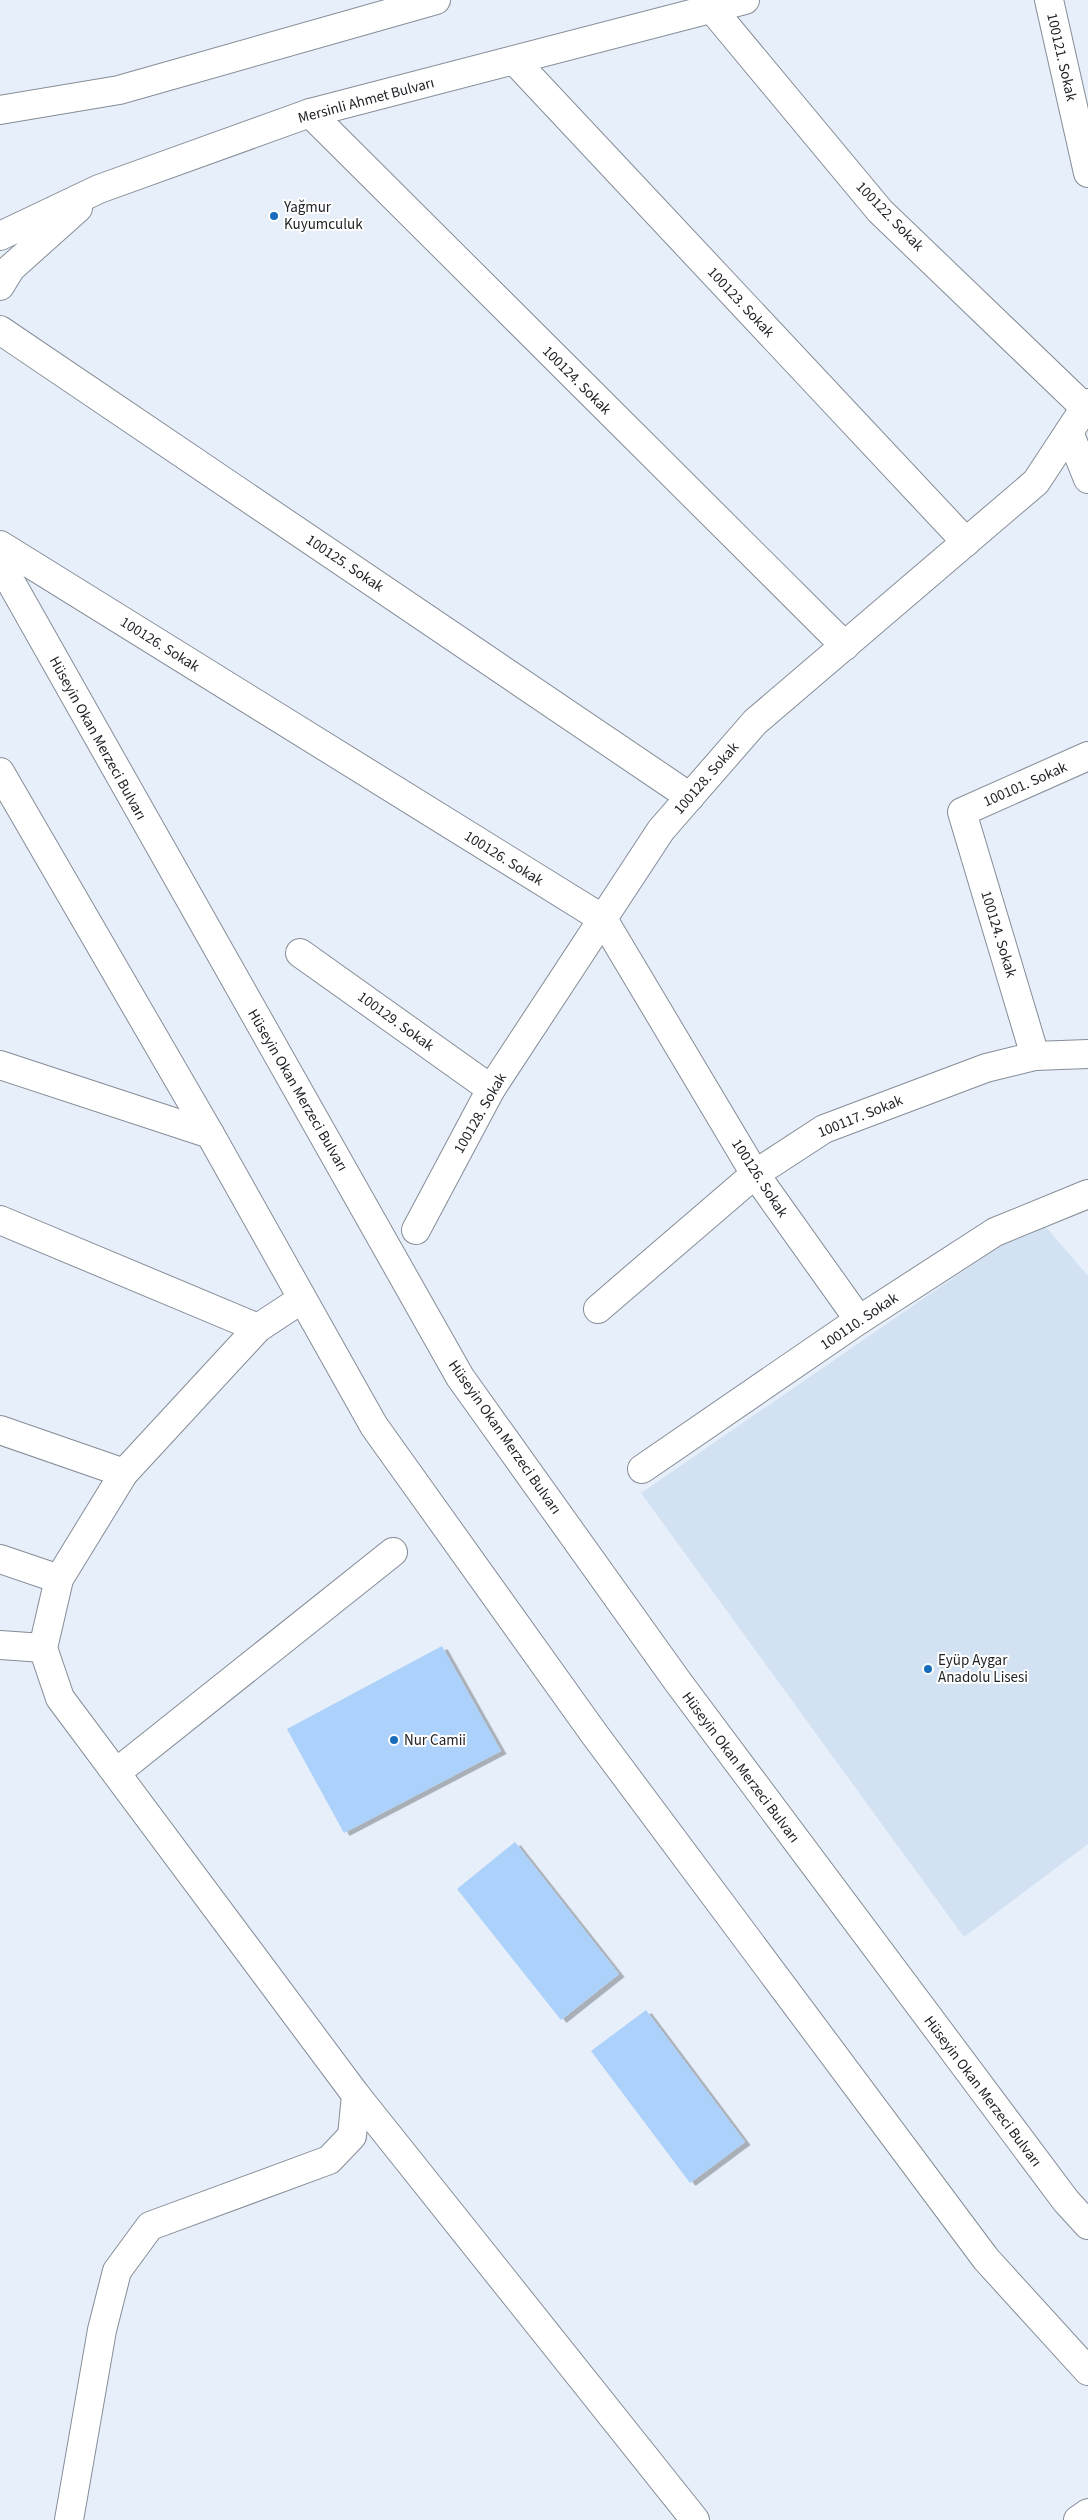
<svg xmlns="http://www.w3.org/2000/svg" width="1088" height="2520" font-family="'Source Sans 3',sans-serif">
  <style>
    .built { fill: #d3e2f2 }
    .building { fill: #acd1fa; filter: url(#shadow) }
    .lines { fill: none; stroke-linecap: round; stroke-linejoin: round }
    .minor-casing { stroke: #858d97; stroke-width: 30 }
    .major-casing { stroke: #858d97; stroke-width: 30 }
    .minor { stroke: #fff; stroke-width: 28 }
    .major { stroke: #fff; stroke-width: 28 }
    .poi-dot { fill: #176dbb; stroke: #fff; stroke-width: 2 }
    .labels { text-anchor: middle; stroke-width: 4; stroke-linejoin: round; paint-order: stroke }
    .street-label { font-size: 15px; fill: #202327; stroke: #fff }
    .poi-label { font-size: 15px; fill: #202327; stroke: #fff; text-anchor: start }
  </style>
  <defs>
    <filter id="shadow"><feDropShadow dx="5.5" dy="3" stdDeviation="0" flood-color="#0004"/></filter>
  </defs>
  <rect width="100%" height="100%" fill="#e6effa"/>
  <polygon class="built" points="1039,1219 1088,1276 1088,1844 964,1937 641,1493"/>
  <g class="building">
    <polygon points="442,1646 501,1751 344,1833 287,1729"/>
    <polygon points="515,1842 619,1974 561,2020 457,1889"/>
    <polygon points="646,2010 745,2142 690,2183 591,2051"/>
  </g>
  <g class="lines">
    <g class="minor-casing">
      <g id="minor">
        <polyline points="1049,0 1088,173"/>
        <polyline points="712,9 880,211 1084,407"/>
        <polyline points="515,61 966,542"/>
        <polyline points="310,113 845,646"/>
        <polyline points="0,330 690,797"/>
        <polyline points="1069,432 1088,479"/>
        <polyline points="0,545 603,919 755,1174 859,1320"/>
        <polyline points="300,953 491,1089"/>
        <polyline points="1035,1056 962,812 1088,756"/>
        <polyline points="0,1065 210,1134"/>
        <polyline points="0,1220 258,1328"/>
        <polyline points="416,1230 491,1089 661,830 755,722 1036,482 1088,403"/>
        <polyline points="598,1309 755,1174 824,1129 986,1068 1035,1056 1088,1054"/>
        <polyline points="0,1430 124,1473"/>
        <polyline points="642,1469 859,1320 995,1232 1088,1194"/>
        <polyline points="0,1559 59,1579"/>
        <polyline points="0,1645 43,1648"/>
        <polyline points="117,1772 393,1552"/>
        <polyline points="356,2095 695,2520"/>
        <polyline points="69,2520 102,2330 117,2271 150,2226 329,2160 352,2136 356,2095 60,1698 43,1648 59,1579 124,1473 258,1328 302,1299"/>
        <polyline points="1078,2520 1088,2513"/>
      </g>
    </g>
    <g class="major-casing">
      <g id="major">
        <polyline points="0,110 119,90 436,0"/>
        <polyline points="0,236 99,189 310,113 745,0"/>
        <polyline points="0,286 11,268 78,208"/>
        <polyline points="0,563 460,1377 678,1682 1066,2201 1088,2225"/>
        <polyline points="0,772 210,1134 374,1426 595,1735 986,2259 1088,2371"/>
      </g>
    </g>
    <use href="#minor" class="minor"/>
    <use href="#major" class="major"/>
  </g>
  <g class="poi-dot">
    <circle cx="274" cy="216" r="5"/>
    <circle cx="928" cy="1669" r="5"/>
    <circle cx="394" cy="1740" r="5"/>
  </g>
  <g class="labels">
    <g class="street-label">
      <text transform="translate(1062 57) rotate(77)" y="5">100121. Sokak</text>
      <text transform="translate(366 100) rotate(-15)" y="5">Mersinli Ahmet Bulvarı</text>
      <text transform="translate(890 216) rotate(46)" y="5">100122. Sokak</text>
      <text transform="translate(741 302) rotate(47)" y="5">100123. Sokak</text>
      <text transform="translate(577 380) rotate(45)" y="5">100124. Sokak</text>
      <text transform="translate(345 563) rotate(34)" y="5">100125. Sokak</text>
      <text transform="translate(160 644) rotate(32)" y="5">100126. Sokak</text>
      <text transform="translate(98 738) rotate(61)" y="5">Hüseyin Okan Merzeci Bulvarı</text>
      <text transform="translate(706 778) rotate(-49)" y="5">100128. Sokak</text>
      <text transform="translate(1025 784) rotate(-24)" y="5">100101. Sokak</text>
      <text transform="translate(504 858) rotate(32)" y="5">100126. Sokak</text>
      <text transform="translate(999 934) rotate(73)" y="5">100124. Sokak</text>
      <text transform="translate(396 1021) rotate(36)" y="5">100129. Sokak</text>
      <text transform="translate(298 1090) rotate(60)" y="5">Hüseyin Okan Merzeci Bulvarı</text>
      <text transform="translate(480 1113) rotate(-60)" y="5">100128. Sokak</text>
      <text transform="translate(860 1116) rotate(-22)" y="5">100117. Sokak</text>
      <text transform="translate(760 1178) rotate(57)" y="5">100126. Sokak</text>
      <text transform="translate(859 1321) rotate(-34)" y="5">100110. Sokak</text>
      <text transform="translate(505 1437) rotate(55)" y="5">Hüseyin Okan Merzeci Bulvarı</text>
      <text transform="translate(741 1767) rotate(53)" y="5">Hüseyin Okan Merzeci Bulvarı</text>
      <text transform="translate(983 2091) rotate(53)" y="5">Hüseyin Okan Merzeci Bulvarı</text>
    </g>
    <g class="poi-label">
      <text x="284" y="212">Yağmur<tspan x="284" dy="17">Kuyumculuk</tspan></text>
      <text x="938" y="1665">Eyüp Aygar<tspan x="938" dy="17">Anadolu Lisesi</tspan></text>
      <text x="404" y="1745">Nur Camii</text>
    </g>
  </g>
</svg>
